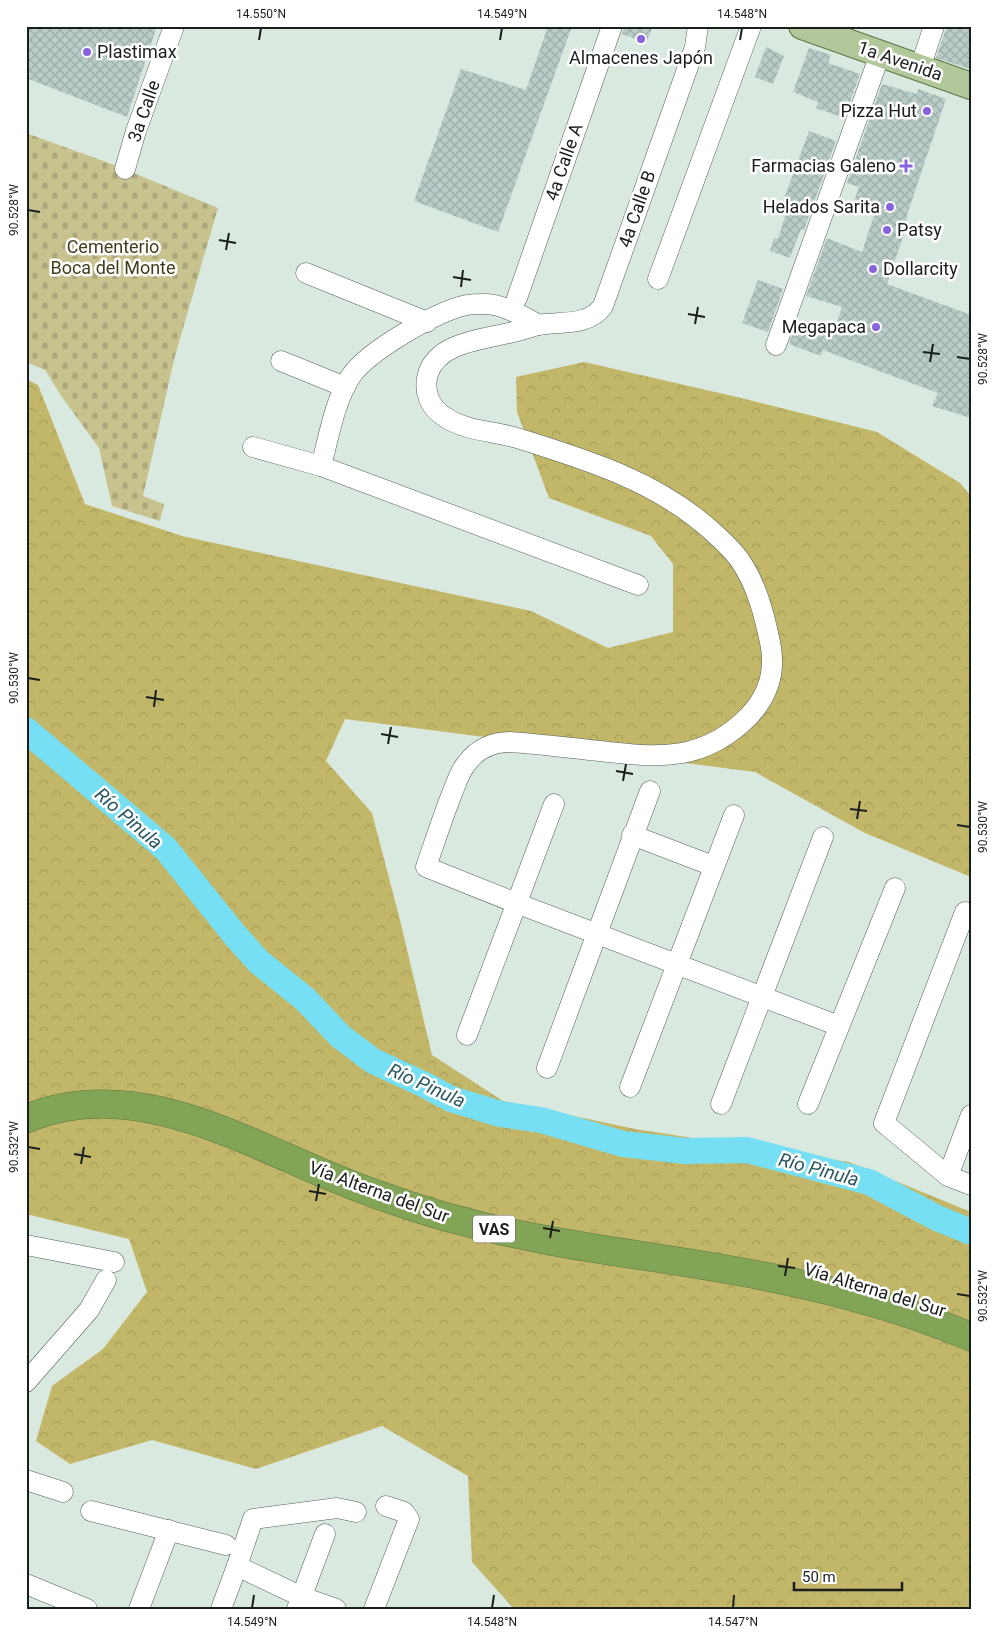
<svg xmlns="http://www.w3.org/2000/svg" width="997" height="1635" font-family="Roboto,sans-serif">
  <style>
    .forest { fill: url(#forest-crowns) }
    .cemetery { fill: url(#cemetery-stones) }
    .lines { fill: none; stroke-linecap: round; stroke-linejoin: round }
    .river { stroke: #76dff3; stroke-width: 26 }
    .building { fill: url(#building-cross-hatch) }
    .minor-casing { stroke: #536057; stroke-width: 21 }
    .major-casing { stroke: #5d7542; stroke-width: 28 }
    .highway-casing { stroke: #5d7542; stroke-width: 29 }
    .minor { stroke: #fff; stroke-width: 20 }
    .major { stroke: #b3c89a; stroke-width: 26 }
    .highway { stroke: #81a457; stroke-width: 28 }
    .ticks { fill: none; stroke: #1a1f1c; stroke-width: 2 }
    .poi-dot { fill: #8863de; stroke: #fff; stroke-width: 2 }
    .labels { text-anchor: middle; stroke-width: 5; stroke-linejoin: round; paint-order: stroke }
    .shield { fill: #fff; stroke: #5f6260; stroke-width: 1 }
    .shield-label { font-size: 16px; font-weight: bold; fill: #1a1f1c }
    .poi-label { font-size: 18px; fill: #1a1f1c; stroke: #fff; text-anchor: end }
    .street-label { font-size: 18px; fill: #1a1f1c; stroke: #fff }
    .park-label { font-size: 18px; fill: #423d1a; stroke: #fff }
    .water-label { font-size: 19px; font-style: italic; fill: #295760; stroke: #fff }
    .neatline { fill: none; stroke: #1a1f1c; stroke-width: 2 }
    .ticks-label { font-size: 12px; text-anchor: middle; fill: #1a1f1c }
  </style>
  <defs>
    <pattern id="forest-crowns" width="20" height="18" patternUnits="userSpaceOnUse" patternTransform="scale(1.25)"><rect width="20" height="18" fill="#c2b768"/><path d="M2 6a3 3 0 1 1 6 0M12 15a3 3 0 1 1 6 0" fill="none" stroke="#a69d5a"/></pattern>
    <pattern id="cemetery-stones" width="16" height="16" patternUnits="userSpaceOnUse" patternTransform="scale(1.25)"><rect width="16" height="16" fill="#c8c28f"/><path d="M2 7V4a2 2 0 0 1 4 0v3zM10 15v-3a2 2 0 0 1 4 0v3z" fill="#aba67b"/></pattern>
    <pattern id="building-cross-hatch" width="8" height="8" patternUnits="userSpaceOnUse" patternTransform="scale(1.25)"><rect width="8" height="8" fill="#b9ccc8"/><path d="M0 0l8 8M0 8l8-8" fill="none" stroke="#9eafab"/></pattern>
  </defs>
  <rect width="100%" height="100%" fill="#dae9df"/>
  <polygon class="forest" points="584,362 737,397 877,432 960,483 971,496 971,877 865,833 755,772 345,719 326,761 372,813 400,920 432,1055 503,1101 635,1129 849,1162 971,1212 971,1609 514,1609 472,1562 468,1476 382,1426 256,1469 152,1440 70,1464 36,1441 52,1386 103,1349 147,1292 129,1239 26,1214 26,379 38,385 85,504 182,536 531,611 608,648 673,632 673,564 651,536 549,498 517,412 516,377"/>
  <polygon class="cemetery" points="26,133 117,166 218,208 175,356 143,496 164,504 160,521 112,506 99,448 62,397 45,370 26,362"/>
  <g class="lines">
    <polyline class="river" points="26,730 166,849 234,934 259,962 305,999 340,1036 373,1061 425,1085 451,1099 500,1114 541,1120 623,1144 685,1151 747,1150 869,1182 937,1218 971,1232"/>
  </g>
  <g class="building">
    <polygon points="26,26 157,26 127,117 26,78"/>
    <polygon points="548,26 572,26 498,232 414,201 461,69 526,90"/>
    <polygon points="624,26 653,26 646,43 622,34"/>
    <polygon points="947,26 971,26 971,69 936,58"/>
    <polygon points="766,47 784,56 773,84 755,77"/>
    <polygon points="809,48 831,55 828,63 860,74 844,118 816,108 818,102 793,92"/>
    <polygon points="882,84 917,94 918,89 946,99 907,215 905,231 887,284 971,315 971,418 932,406 938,393 823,350 821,356 789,344 796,324 832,338 842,307 806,296 827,238 862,252 876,209 854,201 859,187 847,183"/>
    <polygon points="809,131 836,141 804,230 801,229 790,258 770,251 774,238 778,239 787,210 781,207"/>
    <polygon points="758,280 783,289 768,332 742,323"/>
  </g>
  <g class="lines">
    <g class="minor-casing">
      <g id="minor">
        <path d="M698,26l-3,21 -92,259c-15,21 -43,15 -65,19 -11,3 -23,7 -34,9 -26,6 -67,10 -76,40 -5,18 2,34 17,43 20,14 49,14 72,21 71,22 142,44 197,95 10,9 20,18 27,29 16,24 23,52 29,80 6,28 -1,53 -21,74 -45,46 -90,42 -149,35 -30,-3 -60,-7 -90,-9 -17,0 -33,7 -43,21 -7,8 -10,18 -14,28 -10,25 -18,50 -27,76l90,36 323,123"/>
        <polyline points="920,68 934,26"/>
        <polyline points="125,169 136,131 174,26"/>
        <polyline points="306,273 427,322"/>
        <polyline points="658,279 751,26"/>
        <polyline points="517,298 612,26"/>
        <polyline points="776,345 880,54"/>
        <polyline points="281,361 345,387"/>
        <polyline points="253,447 321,466 638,585"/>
        <path d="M321,466c8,-29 13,-64 30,-90 17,-25 86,-65 116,-71 6,-1 13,-1 19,-1 19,1 36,12 53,21"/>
        <polyline points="632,835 713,866"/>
        <polyline points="971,915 965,912 884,1123 948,1176 971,1185"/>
        <polyline points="467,1035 554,804"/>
        <polyline points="547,1068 650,791"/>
        <polyline points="630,1087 734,815"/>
        <polyline points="721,1104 823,837"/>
        <polyline points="808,1104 895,888"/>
        <polyline points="948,1176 971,1115"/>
        <polyline points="26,1245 114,1262"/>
        <polyline points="26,1382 89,1310 106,1280"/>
        <polyline points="26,1480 63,1492"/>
        <polyline points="91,1511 226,1545"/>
        <polyline points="26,1584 87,1609"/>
        <polyline points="139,1609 169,1530"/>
        <polyline points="221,1609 237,1566"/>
        <polyline points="297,1609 325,1534"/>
        <polyline points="336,1609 302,1597 237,1566 253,1519 337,1508 356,1512"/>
        <polyline points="374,1609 409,1519 404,1512 386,1506"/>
      </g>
    </g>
    <g class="major-casing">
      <polyline id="major" points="802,26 971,86"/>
    </g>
    <g class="highway-casing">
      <path id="highway" d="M26,1119c117,-50 240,37 347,74 28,10 56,20 85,27 101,28 207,36 310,57 70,14 137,32 203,60"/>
    </g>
    <use href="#minor" class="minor"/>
    <use href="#major" class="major"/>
    <use href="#highway" class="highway"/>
  </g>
  <path class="ticks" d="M259,40l2,-12M500,40l2,-12M740,40l2,-12M28,210l12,2M219,240l17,3M226,250l3,-17M453,277l18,3M461,287l2,-17M688,314l17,3M695,324l3,-17M923,352l17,2M957,357l13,2M930,362l3,-18M28,678l12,2M146,697l18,3M154,707l2,-17M381,734l17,3M388,744l3,-17M616,771l17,3M623,781l3,-17M850,809l17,2M857,819l3,-18M957,825l13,2M28,1147l12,2M74,1154l17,3M81,1164l3,-17M309,1191l17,3M316,1201l3,-17M543,1228l17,3M550,1238l3,-17M778,1266l17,2M785,1276l3,-18M957,1294l13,2M252,1608l2,-13M492,1608l2,-13M733,1608l1,-13"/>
  <g class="poi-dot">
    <circle cx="641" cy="39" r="5"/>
    <circle cx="87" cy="52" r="5"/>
    <circle cx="927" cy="111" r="5"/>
    <path d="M903.5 158.5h5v5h5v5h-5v5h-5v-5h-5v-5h5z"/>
    <circle cx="890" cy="207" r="5"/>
    <circle cx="887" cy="230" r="5"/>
    <circle cx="873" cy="269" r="5"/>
    <circle cx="876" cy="327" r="5"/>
  </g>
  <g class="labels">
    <rect class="shield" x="473" y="1215.5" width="42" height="27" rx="4"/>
    <g class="shield-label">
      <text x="494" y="1235">VAS</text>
    </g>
    <g class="poi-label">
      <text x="97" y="58" text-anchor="start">Plastimax</text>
      <text x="641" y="64" text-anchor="middle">Almacenes Japón</text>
      <text x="917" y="117">Pizza Hut</text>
      <text x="896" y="172">Farmacias Galeno</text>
      <text x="880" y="213">Helados Sarita</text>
      <text x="897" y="236" text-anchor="start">Patsy</text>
      <text x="883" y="275" text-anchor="start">Dollarcity</text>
      <text x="866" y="333">Megapaca</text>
    </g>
    <g class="street-label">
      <text transform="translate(900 61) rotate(19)" y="6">1a Avenida</text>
      <text transform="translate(144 111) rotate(-71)" y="6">3a Calle</text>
      <text transform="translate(564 162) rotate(-71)" y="6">4a Calle A</text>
      <text transform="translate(637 209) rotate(-71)" y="6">4a Calle B</text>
      <text transform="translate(379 1192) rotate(20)" y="6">Vía Alterna del Sur</text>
      <text transform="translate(875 1290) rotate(17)" y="6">Vía Alterna del Sur</text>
    </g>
    <g class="park-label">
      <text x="113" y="253">Cementerio<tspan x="113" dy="21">Boca del Monte</tspan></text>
    </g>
    <g class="water-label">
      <text transform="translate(129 818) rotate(41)" y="7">Río Pinula</text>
      <text transform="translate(427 1085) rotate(24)" y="7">Río Pinula</text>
      <text transform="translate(819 1169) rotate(15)" y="7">Río Pinula</text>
    </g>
  </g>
  <rect width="997" height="1635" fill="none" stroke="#ffffff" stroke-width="55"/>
  <path d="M794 1582v8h108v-8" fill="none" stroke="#1a1f1c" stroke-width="2.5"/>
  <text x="802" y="1582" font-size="15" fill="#1a1f1c" stroke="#ffffff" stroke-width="4" paint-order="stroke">50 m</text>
  <rect x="28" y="28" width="942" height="1580" class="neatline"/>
  <g class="ticks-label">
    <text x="261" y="18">14.550°N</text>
    <text x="502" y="18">14.549°N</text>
    <text x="742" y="18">14.548°N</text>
    <text transform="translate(14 210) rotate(-90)" y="4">90.528°W</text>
    <text transform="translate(983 359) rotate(-90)" y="4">90.528°W</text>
    <text transform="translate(14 678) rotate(-90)" y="4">90.530°W</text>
    <text transform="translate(983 827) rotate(-90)" y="4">90.530°W</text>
    <text transform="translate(14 1147) rotate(-90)" y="4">90.532°W</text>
    <text transform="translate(983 1296) rotate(-90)" y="4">90.532°W</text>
    <text x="252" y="1626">14.549°N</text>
    <text x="492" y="1626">14.548°N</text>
    <text x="733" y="1626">14.547°N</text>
  </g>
</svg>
